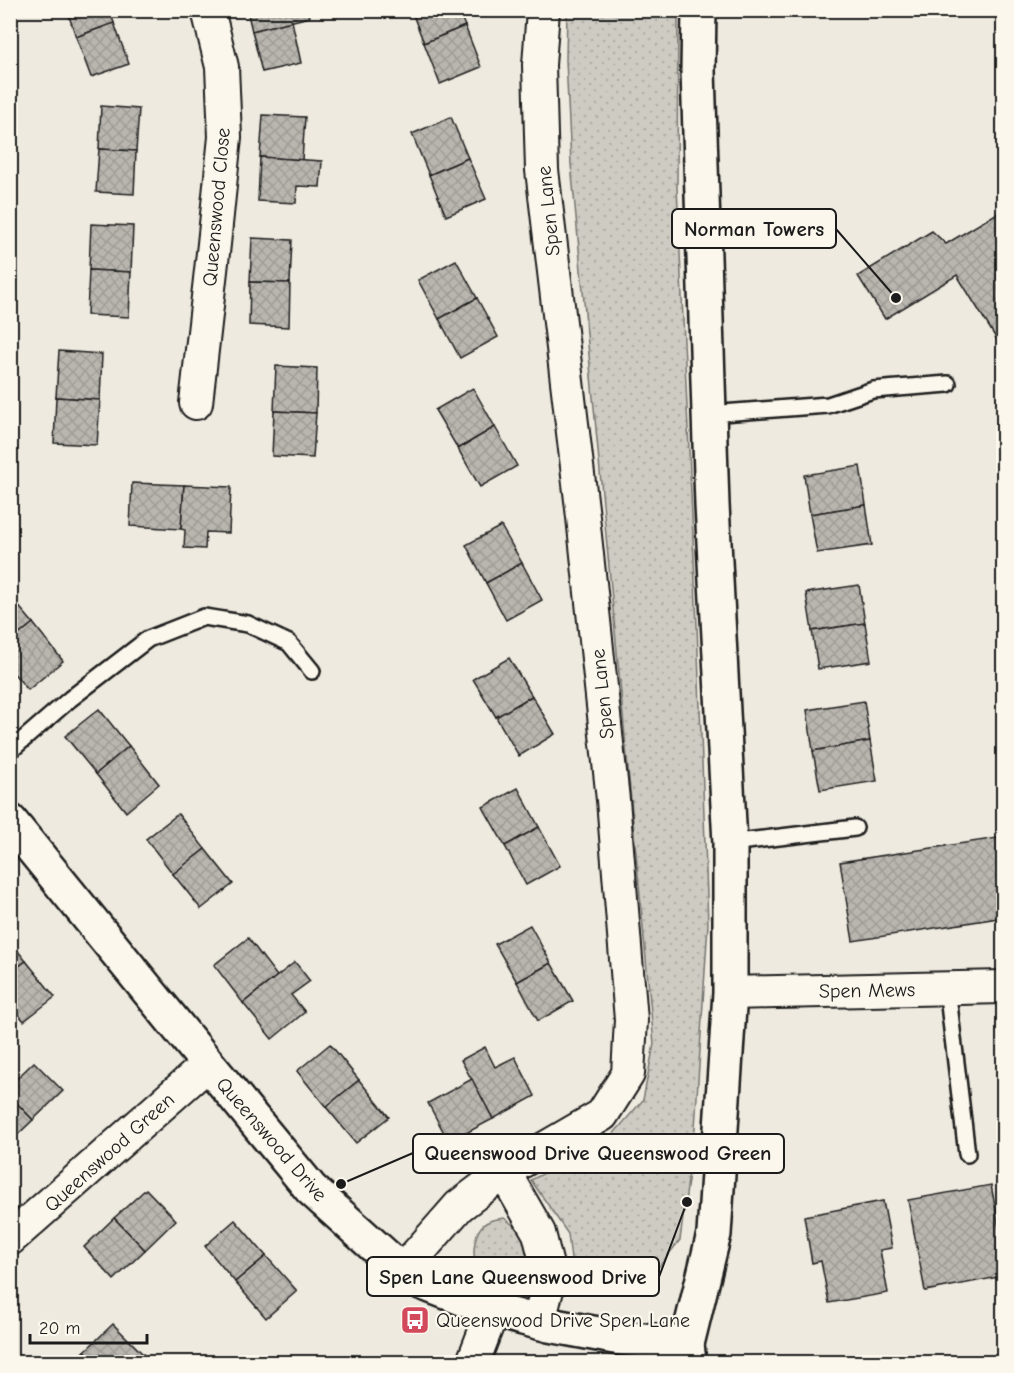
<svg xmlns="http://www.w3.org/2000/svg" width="1014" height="1373" font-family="'Comic Neue',sans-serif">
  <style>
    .grass { fill: url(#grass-dots); stroke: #75746f; stroke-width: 1.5 }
    .building { fill: url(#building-cross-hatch); stroke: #1c1c1c; stroke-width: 1.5 }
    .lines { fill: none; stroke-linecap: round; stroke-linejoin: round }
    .service-casing { stroke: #1c1c1c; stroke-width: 20 }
    .minor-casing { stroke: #1c1c1c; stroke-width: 36 }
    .tertiary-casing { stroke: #1c1c1c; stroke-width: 38 }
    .service { stroke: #fbf7ec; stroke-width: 15 }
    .minor { stroke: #fbf7ec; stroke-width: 32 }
    .tertiary { stroke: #fbf7ec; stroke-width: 33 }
    .labels { text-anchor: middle; stroke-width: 4.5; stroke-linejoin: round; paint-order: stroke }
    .street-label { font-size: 20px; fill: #1c1c1c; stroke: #fbf7ec }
    .poi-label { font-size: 20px; fill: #1c1c1c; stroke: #fbf7ec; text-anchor: start }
    .leader { fill: none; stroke: #1c1c1c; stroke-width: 2 }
    .callout-dot { fill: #1c1c1c; stroke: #fbf7ec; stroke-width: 2 }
    .callout { fill: #fbf7ec; stroke: #1c1c1c; stroke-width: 2 }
    .callout-label { font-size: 21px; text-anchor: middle; font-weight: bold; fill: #1c1c1c }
  </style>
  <defs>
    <pattern id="grass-dots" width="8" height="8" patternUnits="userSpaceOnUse" patternTransform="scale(1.5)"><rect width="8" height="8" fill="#ceccc2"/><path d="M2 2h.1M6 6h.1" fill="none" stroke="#b0afa6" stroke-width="1.8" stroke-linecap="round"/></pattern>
    <pattern id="building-cross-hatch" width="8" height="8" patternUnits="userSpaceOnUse" patternTransform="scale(1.5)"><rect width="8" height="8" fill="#b9b6af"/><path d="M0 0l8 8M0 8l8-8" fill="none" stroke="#9e9c96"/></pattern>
  </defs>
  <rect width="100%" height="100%" fill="#eeeadf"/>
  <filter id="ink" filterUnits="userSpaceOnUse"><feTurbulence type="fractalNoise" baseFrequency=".0167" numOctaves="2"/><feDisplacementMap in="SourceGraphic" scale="12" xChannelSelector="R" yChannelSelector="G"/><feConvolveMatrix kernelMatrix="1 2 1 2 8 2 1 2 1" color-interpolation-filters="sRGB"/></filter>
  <g filter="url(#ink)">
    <g class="grass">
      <polygon points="567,11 678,11 677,187 697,626 708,924 695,1128 680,1240 654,1273 614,1293 575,1293 568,1234 531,1180 609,1139 643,1100 654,1044 571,164 566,60"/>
      <path d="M504,1218c17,12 30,27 28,49 0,6 -2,13 -4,19 -10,6 -20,9 -31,4 -6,-2 -13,-5 -16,-10 -10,-15 -11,-52 9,-59 4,-2 10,-2 14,-3z"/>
    </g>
    <g class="building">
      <polygon points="67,10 110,10 114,23 76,37"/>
      <polygon points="247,10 308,10 310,17 252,31"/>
      <polygon points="411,10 458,10 465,26 424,43"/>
      <polygon points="292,21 301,63 262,72 252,31"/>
      <polygon points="114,23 129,64 91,77 76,37"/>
      <polygon points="465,26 481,67 440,84 424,43"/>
      <polygon points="101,106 139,109 136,151 99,149"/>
      <polygon points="263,115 305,117 302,160 260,157"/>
      <polygon points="451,117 468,158 429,175 412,134"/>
      <polygon points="99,149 136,151 134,194 96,192"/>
      <polygon points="260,157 322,161 320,187 297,186 296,203 258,201"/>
      <polygon points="468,158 486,199 446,216 429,175"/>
      <polygon points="1004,209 1004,351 957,275 885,319 858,276 932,231 946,244"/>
      <polygon points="91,224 133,226 131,272 89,270"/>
      <polygon points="252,238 292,240 290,283 250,282"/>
      <polygon points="456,260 477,298 439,319 418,280"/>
      <polygon points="89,270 131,272 129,317 87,315"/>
      <polygon points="250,282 290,283 289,327 249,325"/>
      <polygon points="477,298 498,337 460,358 439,319"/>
      <polygon points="59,351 102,354 100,400 56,397"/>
      <polygon points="276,366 317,368 316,413 274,411"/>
      <polygon points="473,388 495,427 458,449 435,410"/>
      <polygon points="56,397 100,400 97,445 54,443"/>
      <polygon points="274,411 316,413 313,458 272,456"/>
      <polygon points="495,427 517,466 480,487 458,449"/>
      <polygon points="860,466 866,505 810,514 804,475"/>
      <polygon points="132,483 184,485 181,529 130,526"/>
      <polygon points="184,485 231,487 229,533 206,532 205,549 184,548 185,530 181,529"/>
      <polygon points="866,505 872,545 817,553 810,514"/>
      <polygon points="501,526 522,563 486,583 466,545"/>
      <polygon points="522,563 542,600 506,620 486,583"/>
      <polygon points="859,585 865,623 812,631 806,593"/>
      <polygon points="10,596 33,623 10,642"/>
      <polygon points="33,623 63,661 28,690 10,669 10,642"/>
      <polygon points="865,623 871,661 818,669 812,631"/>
      <polygon points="509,658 532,696 496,717 473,679"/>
      <polygon points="532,696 555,734 519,756 496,717"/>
      <polygon points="864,701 870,741 813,751 807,710"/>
      <polygon points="99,709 129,746 96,774 65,736"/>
      <polygon points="870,741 877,781 820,790 813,751"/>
      <polygon points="129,746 159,784 126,812 96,774"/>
      <polygon points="518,788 539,827 505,846 483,807"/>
      <polygon points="178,814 205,849 173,874 146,839"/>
      <polygon points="539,827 560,866 526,885 505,846"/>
      <polygon points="1004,837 1004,917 853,941 840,862"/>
      <polygon points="205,849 233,884 201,909 173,874"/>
      <polygon points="530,925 551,963 517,982 495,944"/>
      <polygon points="248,938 277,976 243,1003 214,965"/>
      <polygon points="10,941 26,961 10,973"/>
      <polygon points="26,961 55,997 24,1021 10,1004 10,973"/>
      <polygon points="295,962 310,981 291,995 305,1012 272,1039 243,1003"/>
      <polygon points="551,963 573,1001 538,1021 517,982"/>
      <polygon points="330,1044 359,1080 326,1107 297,1071"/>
      <polygon points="485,1047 495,1067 515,1057 535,1096 493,1119 461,1060"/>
      <polygon points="34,1062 63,1091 33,1120 10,1096 10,1085"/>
      <polygon points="472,1079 493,1119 449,1142 428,1103"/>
      <polygon points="359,1080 389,1117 356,1143 326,1107"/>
      <polygon points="10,1096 33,1120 10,1142"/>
      <polygon points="991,1185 1004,1253 1004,1276 925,1291 908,1200"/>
      <polygon points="146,1189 176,1220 145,1250 114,1218"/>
      <polygon points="883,1201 892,1248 880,1250 888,1293 829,1303 821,1261 812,1263 804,1216"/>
      <polygon points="114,1218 145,1250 114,1280 84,1247"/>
      <polygon points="235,1220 266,1256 235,1282 205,1246"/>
      <polygon points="266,1256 297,1291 266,1318 235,1282"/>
      <polygon points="113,1324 151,1362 96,1362 85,1351"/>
      <polygon points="85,1351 96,1362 73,1362"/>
    </g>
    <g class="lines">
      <g class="service-casing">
        <g id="service">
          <polyline points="709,414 828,405 873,390 948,384"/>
          <polyline points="10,751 70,699 148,639 204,617 248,624 289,643 312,671"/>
          <polyline points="730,843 855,828"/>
          <polyline points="947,988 967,1154"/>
        </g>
      </g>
      <g class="minor-casing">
        <g id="minor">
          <polyline points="196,403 214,244 225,137 222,67 208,10"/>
          <polyline points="730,993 1004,987"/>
          <polyline points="504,1172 539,1233 550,1278 539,1321"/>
          <polyline points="10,1239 208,1064"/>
          <polyline points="402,1271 459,1206 504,1172 602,1115 628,1074 631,1020 613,800 583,517 542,170 539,65 543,10"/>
          <polyline points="473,1362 493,1310"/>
        </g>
      </g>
      <g class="tertiary-casing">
        <g id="tertiary">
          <polyline points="10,821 208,1064 311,1189 402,1271 413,1279 493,1310 549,1325 620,1338 687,1344"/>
          <polyline points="689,1362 687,1344 714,1234 730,993 730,843 712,505 698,71 699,10"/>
        </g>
      </g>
      <use href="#service" class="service"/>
      <use href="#minor" class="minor"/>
      <use href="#tertiary" class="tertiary"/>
    </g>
  </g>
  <defs>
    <g id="bus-square" transform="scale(1.5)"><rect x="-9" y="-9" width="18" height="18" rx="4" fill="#d1495b" stroke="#fbf7ec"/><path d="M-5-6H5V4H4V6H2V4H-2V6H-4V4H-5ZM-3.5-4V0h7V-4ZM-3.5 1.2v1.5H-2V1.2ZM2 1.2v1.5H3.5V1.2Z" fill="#fff"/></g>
  </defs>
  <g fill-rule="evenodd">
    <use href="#bus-square" x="415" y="1320"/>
  </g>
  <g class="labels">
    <g class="street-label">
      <text transform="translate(216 207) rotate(-85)" y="7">Queenswood Close</text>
      <text transform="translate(548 211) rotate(-96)" y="7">Spen Lane</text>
      <text transform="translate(602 694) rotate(-96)" y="7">Spen Lane</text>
      <text transform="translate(867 990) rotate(-1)" y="7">Spen Mews</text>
      <text transform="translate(272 1139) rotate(49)" y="7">Queenswood Drive</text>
      <text transform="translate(109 1152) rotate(-42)" y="7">Queenswood Green</text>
    </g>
    <g class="poi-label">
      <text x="436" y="1327">Queenswood Drive Spen Lane</text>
    </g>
  </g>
  <path class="leader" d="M896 298L836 229M341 1184L413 1153M687 1202L659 1277"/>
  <g class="callout-dot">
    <circle cx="896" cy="298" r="6"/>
    <circle cx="341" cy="1184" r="6"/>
    <circle cx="687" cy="1202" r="6"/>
  </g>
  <g class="callout">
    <rect x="672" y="209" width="164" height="39" rx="6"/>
    <rect x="413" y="1134" width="371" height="39" rx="6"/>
    <rect x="367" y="1257" width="292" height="39" rx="6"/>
  </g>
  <g class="callout-label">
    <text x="754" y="236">Norman Towers</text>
    <text x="598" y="1160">Queenswood Drive Queenswood Green</text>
    <text x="513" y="1284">Spen Lane Queenswood Drive</text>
  </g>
  <rect width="1014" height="1373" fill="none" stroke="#fbf7ec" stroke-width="36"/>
  <rect x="18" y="18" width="978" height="1337" fill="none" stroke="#1c1c1c" stroke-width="2" filter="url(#ink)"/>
  <path d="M30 1334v9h117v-9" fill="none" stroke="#1c1c1c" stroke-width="3"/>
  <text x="39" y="1334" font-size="18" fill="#1c1c1c" stroke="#fbf7ec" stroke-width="4.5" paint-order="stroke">20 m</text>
</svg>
